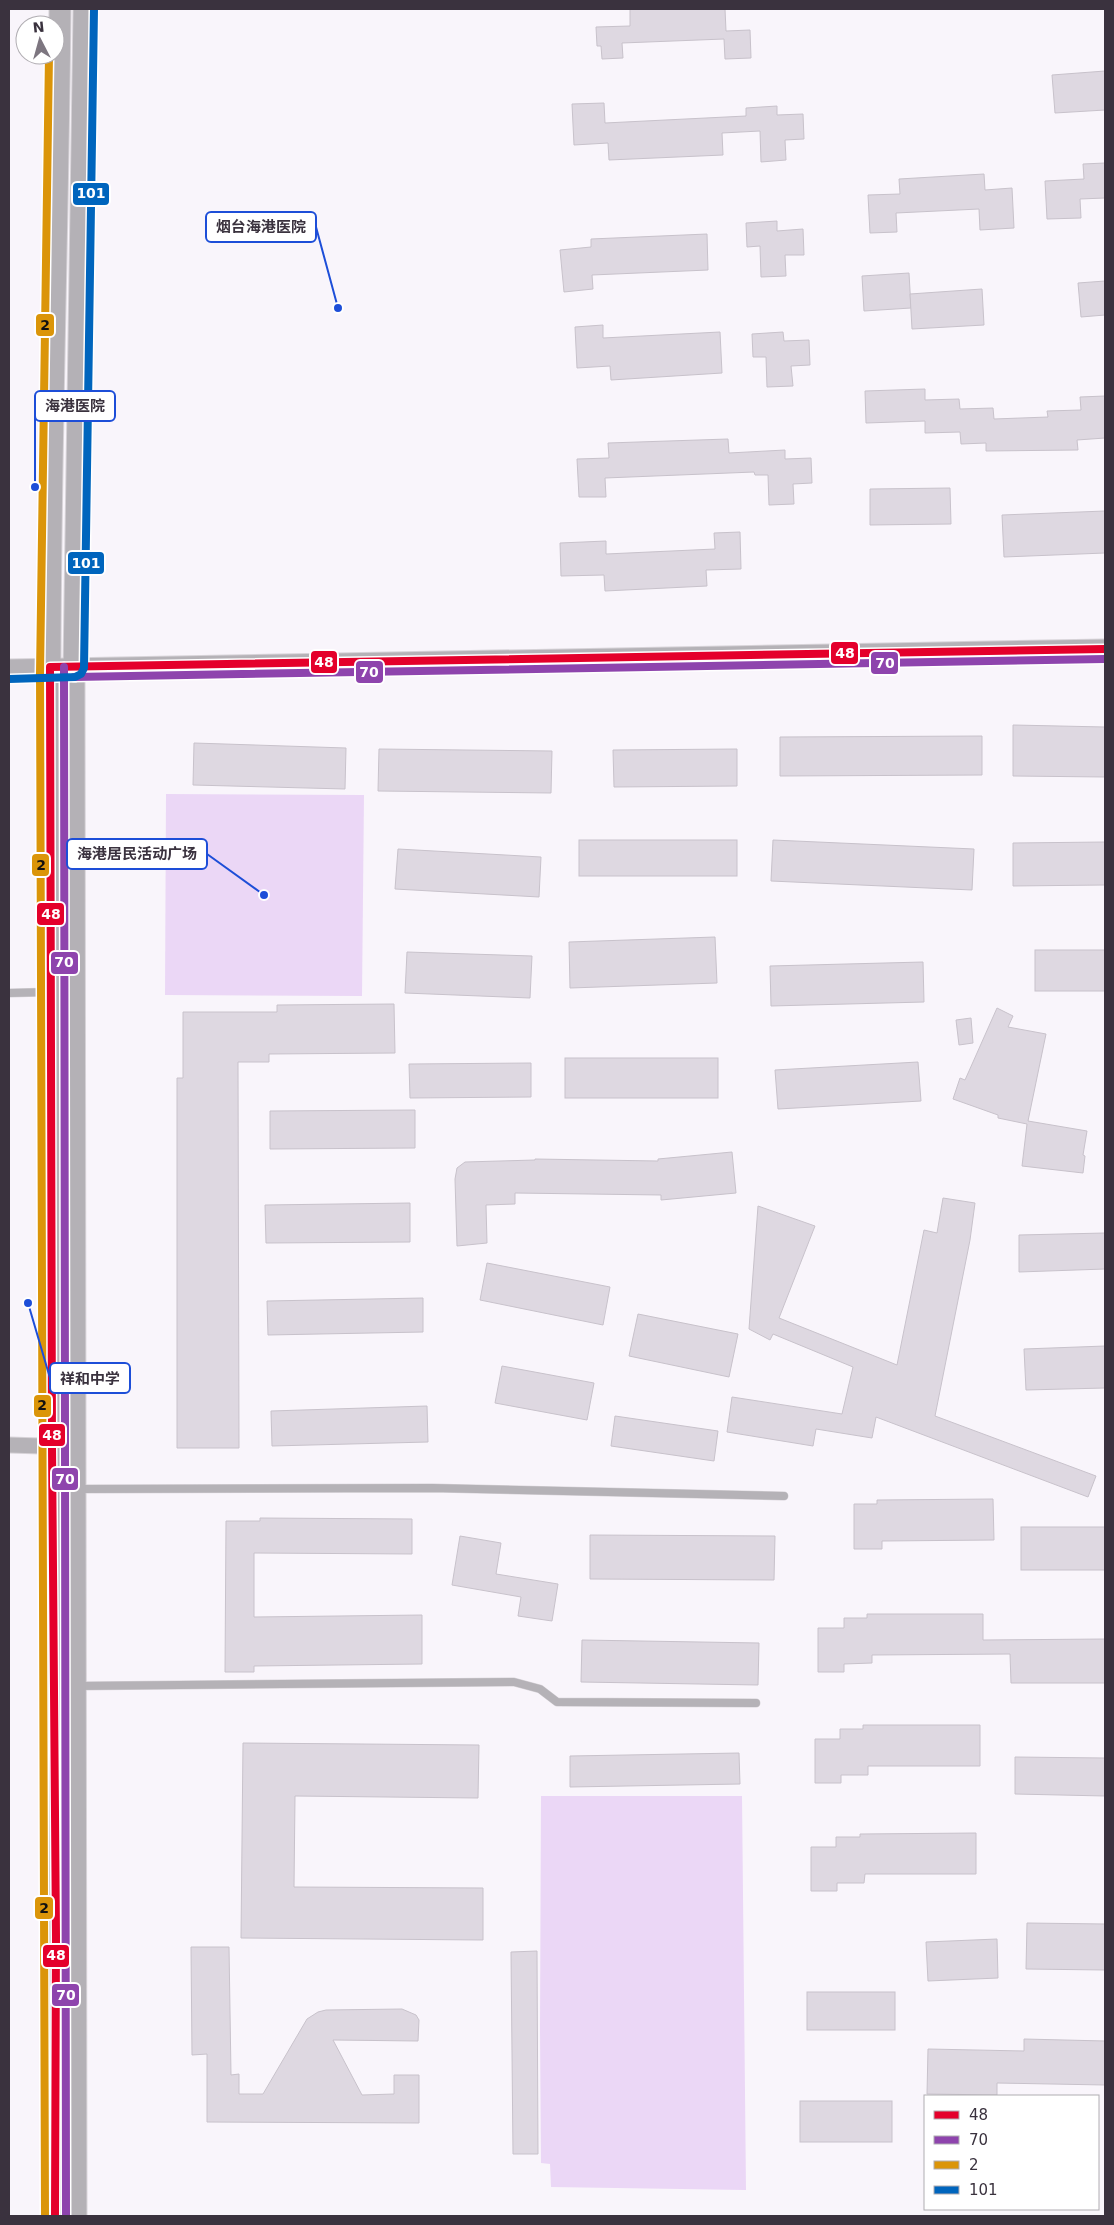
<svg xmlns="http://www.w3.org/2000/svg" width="1114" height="2225" font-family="'DejaVu Sans','Noto Sans SC',sans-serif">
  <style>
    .green { fill: #ebd7f6 }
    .building { fill: #ded8e1; stroke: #c8c2cb }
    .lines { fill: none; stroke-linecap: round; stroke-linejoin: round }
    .service-casing { stroke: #d7d3d8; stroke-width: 9 }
    .minor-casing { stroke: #d7d3d8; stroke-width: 17 }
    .tertiary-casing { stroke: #d7d3d8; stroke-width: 21 }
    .secondary-casing { stroke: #d7d3d8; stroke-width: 23 }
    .service { stroke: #b5b2b7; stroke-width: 8 }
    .minor { stroke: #b5b2b7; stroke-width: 15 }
    .tertiary { stroke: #b5b2b7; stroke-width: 19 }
    .secondary { stroke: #b4b1b6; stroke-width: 21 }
    .bus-1-casing { stroke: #fff; stroke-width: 11 }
    .bus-2-casing { stroke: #fff; stroke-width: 11 }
    .bus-3-casing { stroke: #fff; stroke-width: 11 }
    .bus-4-casing { stroke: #fff; stroke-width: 11 }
    .bus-1 { stroke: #e4002b; stroke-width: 8 }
    .bus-2 { stroke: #8e44ad; stroke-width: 8 }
    .bus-3 { stroke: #db9509; stroke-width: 8 }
    .bus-4 { stroke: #0065bd; stroke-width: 8 }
    .leader { fill: none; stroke: #1d4ed8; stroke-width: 2 }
    .callout-dot { fill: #1d4ed8; stroke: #fff; stroke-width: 2 }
    .callout { fill: #fff; stroke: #1d4ed8; stroke-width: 2 }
    .callout-label { font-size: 15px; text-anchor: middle; font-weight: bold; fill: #3a323e }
    .line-badge { stroke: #fff; stroke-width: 2 }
    .badge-label { font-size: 14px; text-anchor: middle; font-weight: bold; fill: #fff }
    .pale-badge-label { font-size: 14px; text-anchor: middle; font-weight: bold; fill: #111 }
  </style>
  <rect width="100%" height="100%" fill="#f9f5fb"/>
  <g class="green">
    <polygon points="166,794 364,795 362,996 165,995"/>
    <polygon points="541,1796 742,1796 746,2190 551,2187 550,2164 541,2163 540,2029"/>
  </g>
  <g class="building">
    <polygon points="630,9 725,9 726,31 750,30 751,58 725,59 724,39 622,43 623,58 602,59 601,46 597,46 596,27 630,26"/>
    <polygon points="1105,71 1105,110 1055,113 1052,75"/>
    <polygon points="604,103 605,123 746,116 746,108 777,106 777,115 803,114 804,139 785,140 786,160 761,162 760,131 722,133 723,155 609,160 608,143 574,145 572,104"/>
    <polygon points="1105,163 1105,198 1080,199 1081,218 1047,219 1045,181 1084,179 1083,164"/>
    <polygon points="984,174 985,190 1012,188 1014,228 980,230 979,209 896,213 897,232 870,233 868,195 900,194 899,179"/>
    <polygon points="777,221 777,231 803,229 804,255 785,255 786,276 761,277 760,246 747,247 746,223"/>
    <polygon points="707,234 708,270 592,275 593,289 564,292 560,250 591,247 591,239"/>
    <polygon points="909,273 911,308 864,311 862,276"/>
    <polygon points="1105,281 1105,315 1081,317 1078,283"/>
    <polygon points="982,289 984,325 912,329 910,294"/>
    <polygon points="603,325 603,338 720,332 722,373 611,380 610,366 577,368 575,327"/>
    <polygon points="783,332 784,341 809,340 810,365 791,366 793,386 767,387 766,357 753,357 752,334"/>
    <polygon points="925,389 925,400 959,399 960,409 993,408 994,419 1048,417 1047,411 1081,410 1080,397 1105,396 1105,438 1077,440 1078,450 986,451 986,443 961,444 960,432 925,433 925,421 866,423 865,391"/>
    <polygon points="728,439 729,453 785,450 785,459 811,458 812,483 793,484 794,504 769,505 768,475 755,475 754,472 605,478 606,497 579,497 577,459 609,458 608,443"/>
    <polygon points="950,488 951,524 870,525 870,489"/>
    <polygon points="1105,511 1105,553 1004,557 1002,515"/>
    <polygon points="740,532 741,569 706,570 707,586 605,591 604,575 561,576 560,543 606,541 606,554 715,549 714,533"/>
    <polygon points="1013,725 1105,727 1105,777 1013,776"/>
    <polygon points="982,736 982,775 780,776 780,737"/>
    <polygon points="194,743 346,748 345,789 193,785"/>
    <polygon points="379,749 552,751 551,793 378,791"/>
    <polygon points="737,749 737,786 614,787 613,750"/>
    <rect x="579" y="840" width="158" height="36"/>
    <polygon points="773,840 974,849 972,890 771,881"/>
    <polygon points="1105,842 1105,885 1013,886 1013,843"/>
    <polygon points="398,849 541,857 539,897 395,889"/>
    <polygon points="715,937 717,983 570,988 569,942"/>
    <rect x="1035" y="950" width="70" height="41"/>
    <polygon points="407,952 532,956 530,998 405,993"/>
    <polygon points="923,962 924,1002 771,1006 770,966"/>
    <polygon points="394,1004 395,1053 269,1054 269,1062 238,1062 239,1448 177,1448 177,1078 183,1078 183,1012 277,1012 277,1005"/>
    <polygon points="997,1008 1013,1016 1008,1027 1046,1034 1028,1121 1087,1131 1083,1155 1085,1156 1083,1173 1022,1166 1027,1124 998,1118 998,1115 953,1099 960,1078 965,1080"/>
    <polygon points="971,1018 973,1043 959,1045 956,1020"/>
    <rect x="565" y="1058" width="153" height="40"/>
    <polygon points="918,1062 921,1101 778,1109 775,1070"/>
    <polygon points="531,1063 531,1097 410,1098 409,1064"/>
    <polygon points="415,1110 415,1148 270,1149 270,1111"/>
    <polygon points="732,1152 736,1193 661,1200 661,1195 515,1193 515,1204 486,1205 487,1243 457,1246 455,1179 457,1168 465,1162 535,1160 535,1159 658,1161 658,1159"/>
    <polygon points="943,1198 975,1203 970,1240 935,1416 1096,1476 1088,1497 876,1417 872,1438 816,1429 813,1446 727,1432 732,1397 842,1414 853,1367 773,1334 770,1340 749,1329 758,1206 815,1226 779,1318 897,1365 924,1230 937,1233"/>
    <polygon points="410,1203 410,1242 266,1243 265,1205"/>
    <polygon points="1105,1233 1105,1269 1019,1272 1019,1235"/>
    <polygon points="487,1263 610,1287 603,1325 480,1300"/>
    <polygon points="423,1298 423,1332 268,1335 267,1301"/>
    <polygon points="638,1314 738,1334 729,1377 629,1356"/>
    <polygon points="1105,1346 1105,1388 1026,1390 1024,1349"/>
    <polygon points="502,1366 594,1383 587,1420 495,1403"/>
    <polygon points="427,1406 428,1442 272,1446 271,1411"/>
    <polygon points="615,1416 718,1431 714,1461 611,1446"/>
    <polygon points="993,1499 994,1540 882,1541 882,1549 854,1549 854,1504 877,1504 877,1500"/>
    <polygon points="260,1518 412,1519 412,1554 254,1553 254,1617 422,1615 422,1664 254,1666 254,1672 225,1672 226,1521 260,1521"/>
    <rect x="1021" y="1527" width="84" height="43"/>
    <polygon points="590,1535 775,1536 774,1580 590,1579"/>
    <polygon points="460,1536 501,1543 496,1574 558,1584 552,1621 518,1616 521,1597 452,1585"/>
    <polygon points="867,1614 983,1614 983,1640 1105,1639 1105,1683 1011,1683 1010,1654 872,1655 872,1663 844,1664 844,1672 818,1672 818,1628 844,1628 844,1618 867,1618"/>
    <polygon points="582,1640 759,1643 758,1685 581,1682"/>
    <polygon points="863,1725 980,1725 980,1766 868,1766 868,1775 841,1775 841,1783 815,1783 815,1739 840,1739 840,1729 863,1729"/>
    <polygon points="243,1743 479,1745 478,1798 295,1796 294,1887 483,1888 483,1940 241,1938"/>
    <polygon points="739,1753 740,1784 570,1787 570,1756"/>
    <polygon points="1015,1757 1105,1758 1105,1796 1015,1794"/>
    <polygon points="976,1833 976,1874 865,1874 864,1883 837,1883 837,1891 811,1891 811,1847 836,1847 836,1837 860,1837 860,1834"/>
    <polygon points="1027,1923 1105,1924 1105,1970 1026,1969"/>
    <polygon points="997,1939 998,1978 928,1981 926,1942"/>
    <polygon points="191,1947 229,1947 231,2075 239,2074 239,2094 263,2094 307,2019 318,2012 326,2010 402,2009 416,2015 419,2020 418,2041 333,2040 362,2095 394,2094 394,2075 419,2075 419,2123 207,2122 207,2054 192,2055"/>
    <polygon points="537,1951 538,2154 513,2154 511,1952"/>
    <rect x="807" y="1992" width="88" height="38"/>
    <polygon points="1024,2039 1105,2041 1105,2085 997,2083 997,2095 927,2094 928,2049 1024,2051"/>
    <rect x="800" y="2101" width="92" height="41"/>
  </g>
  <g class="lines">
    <g class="service-casing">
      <g id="service">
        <polyline points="9,993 49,992"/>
        <polyline points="76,1489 432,1488 784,1496"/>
        <polyline points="76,1686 514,1682 540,1689 557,1702 756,1703"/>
      </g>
    </g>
    <g class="minor-casing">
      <polyline id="minor" points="9,1445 74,1447"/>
    </g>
    <g class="tertiary-casing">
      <polyline id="tertiary" points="9,669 1105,649"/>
    </g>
    <g class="secondary-casing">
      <g id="secondary">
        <path d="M55,2216c2,-514 -6,-1028 -5,-1542 0,-222 8,-443 10,-665"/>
        <polyline points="76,2216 74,667 84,9"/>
      </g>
    </g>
    <use href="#service" class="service"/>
    <use href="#minor" class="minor"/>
    <use href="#tertiary" class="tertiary"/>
    <use href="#secondary" class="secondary"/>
    <g class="bus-1-casing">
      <polyline id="bus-1" points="55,2216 56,1936 52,1446 50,667 1105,649"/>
    </g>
    <g class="bus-2-casing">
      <g id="bus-2">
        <polyline points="64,667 66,2216"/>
        <polyline points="74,677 1105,659"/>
      </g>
    </g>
    <g class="bus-3-casing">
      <polyline id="bus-3" points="45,2216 40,674 49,55"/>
    </g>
    <g class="bus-4-casing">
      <polyline id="bus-4" points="9,679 75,677 81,674 84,668 94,9"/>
    </g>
    <use href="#bus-1" class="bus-1"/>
    <use href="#bus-2" class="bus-2"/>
    <use href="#bus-3" class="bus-3"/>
    <use href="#bus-4" class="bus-4"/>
  </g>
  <path class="leader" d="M338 308L316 227M35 487L35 406M264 895L207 854M28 1303L50 1378"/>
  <g class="callout-dot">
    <circle cx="338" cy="308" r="5"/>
    <circle cx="35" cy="487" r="5"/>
    <circle cx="264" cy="895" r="5"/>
    <circle cx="28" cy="1303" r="5"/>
  </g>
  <g class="callout">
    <rect x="206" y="212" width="110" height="30" rx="5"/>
    <rect x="35" y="391" width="80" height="30" rx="5"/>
    <rect x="67" y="839" width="140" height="30" rx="5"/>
    <rect x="50" y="1363" width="80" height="30" rx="5"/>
  </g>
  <g class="callout-label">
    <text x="261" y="232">烟台海港医院</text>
    <text x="75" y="411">海港医院</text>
    <text x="137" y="859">海港居民活动广场</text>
    <text x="90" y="1384">祥和中学</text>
  </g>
  <g class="line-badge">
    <rect x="72" y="182" width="38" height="24" rx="5" fill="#0065bd"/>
    <rect x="35" y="313" width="20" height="24" rx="5" fill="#db9509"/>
    <rect x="67" y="551" width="38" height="24" rx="5" fill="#0065bd"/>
    <rect x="830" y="641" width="29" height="24" rx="5" fill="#e4002b"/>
    <rect x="310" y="650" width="28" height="24" rx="5" fill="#e4002b"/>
    <rect x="870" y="651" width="29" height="24" rx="5" fill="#8e44ad"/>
    <rect x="355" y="660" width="29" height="24" rx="5" fill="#8e44ad"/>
    <rect x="31" y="853" width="19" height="24" rx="5" fill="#db9509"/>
    <rect x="36" y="902" width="29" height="24" rx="5" fill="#e4002b"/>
    <rect x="50" y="951" width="29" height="24" rx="5" fill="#8e44ad"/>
    <rect x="33" y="1394" width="19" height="24" rx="5" fill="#db9509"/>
    <rect x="38" y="1423" width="28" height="24" rx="5" fill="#e4002b"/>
    <rect x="51" y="1467" width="28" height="24" rx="5" fill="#8e44ad"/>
    <rect x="34" y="1896" width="20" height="24" rx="5" fill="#db9509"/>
    <rect x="42" y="1944" width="28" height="24" rx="5" fill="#e4002b"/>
    <rect x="51" y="1983" width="29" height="24" rx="5" fill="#8e44ad"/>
  </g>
  <g class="badge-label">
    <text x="91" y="198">101</text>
    <text x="86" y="568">101</text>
    <text x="845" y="658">48</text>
    <text x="324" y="667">48</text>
    <text x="885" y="668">70</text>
    <text x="369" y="677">70</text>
    <text x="51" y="919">48</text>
    <text x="64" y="967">70</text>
    <text x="52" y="1440">48</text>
    <text x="65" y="1484">70</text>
    <text x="56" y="1960">48</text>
    <text x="66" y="2000">70</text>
  </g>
  <g class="pale-badge-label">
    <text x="45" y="330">2</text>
    <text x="41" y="870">2</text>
    <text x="42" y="1410">2</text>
    <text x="44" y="1913">2</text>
  </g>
  <rect width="1114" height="2225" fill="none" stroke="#3a323e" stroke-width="20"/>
  <rect x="924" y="2095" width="175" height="115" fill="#ffffff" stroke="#b0adb2"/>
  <rect x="934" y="2111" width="25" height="8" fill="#e4002b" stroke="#b0adb2"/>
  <text x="969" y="2120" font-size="15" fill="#3a323e">48</text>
  <rect x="934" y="2136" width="25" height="8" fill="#8e44ad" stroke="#b0adb2"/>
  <text x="969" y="2145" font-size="15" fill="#3a323e">70</text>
  <rect x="934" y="2161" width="25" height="8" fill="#db9509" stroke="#b0adb2"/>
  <text x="969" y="2170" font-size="15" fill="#3a323e">2</text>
  <rect x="934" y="2186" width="25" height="8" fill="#0065bd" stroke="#b0adb2"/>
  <text x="969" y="2195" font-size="15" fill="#3a323e">101</text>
  <g transform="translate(40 40) rotate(354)"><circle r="24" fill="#ffffff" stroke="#b0adb2"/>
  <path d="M0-4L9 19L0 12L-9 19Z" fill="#7d7680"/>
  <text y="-8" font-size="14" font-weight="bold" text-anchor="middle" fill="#3a323e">N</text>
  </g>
</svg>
